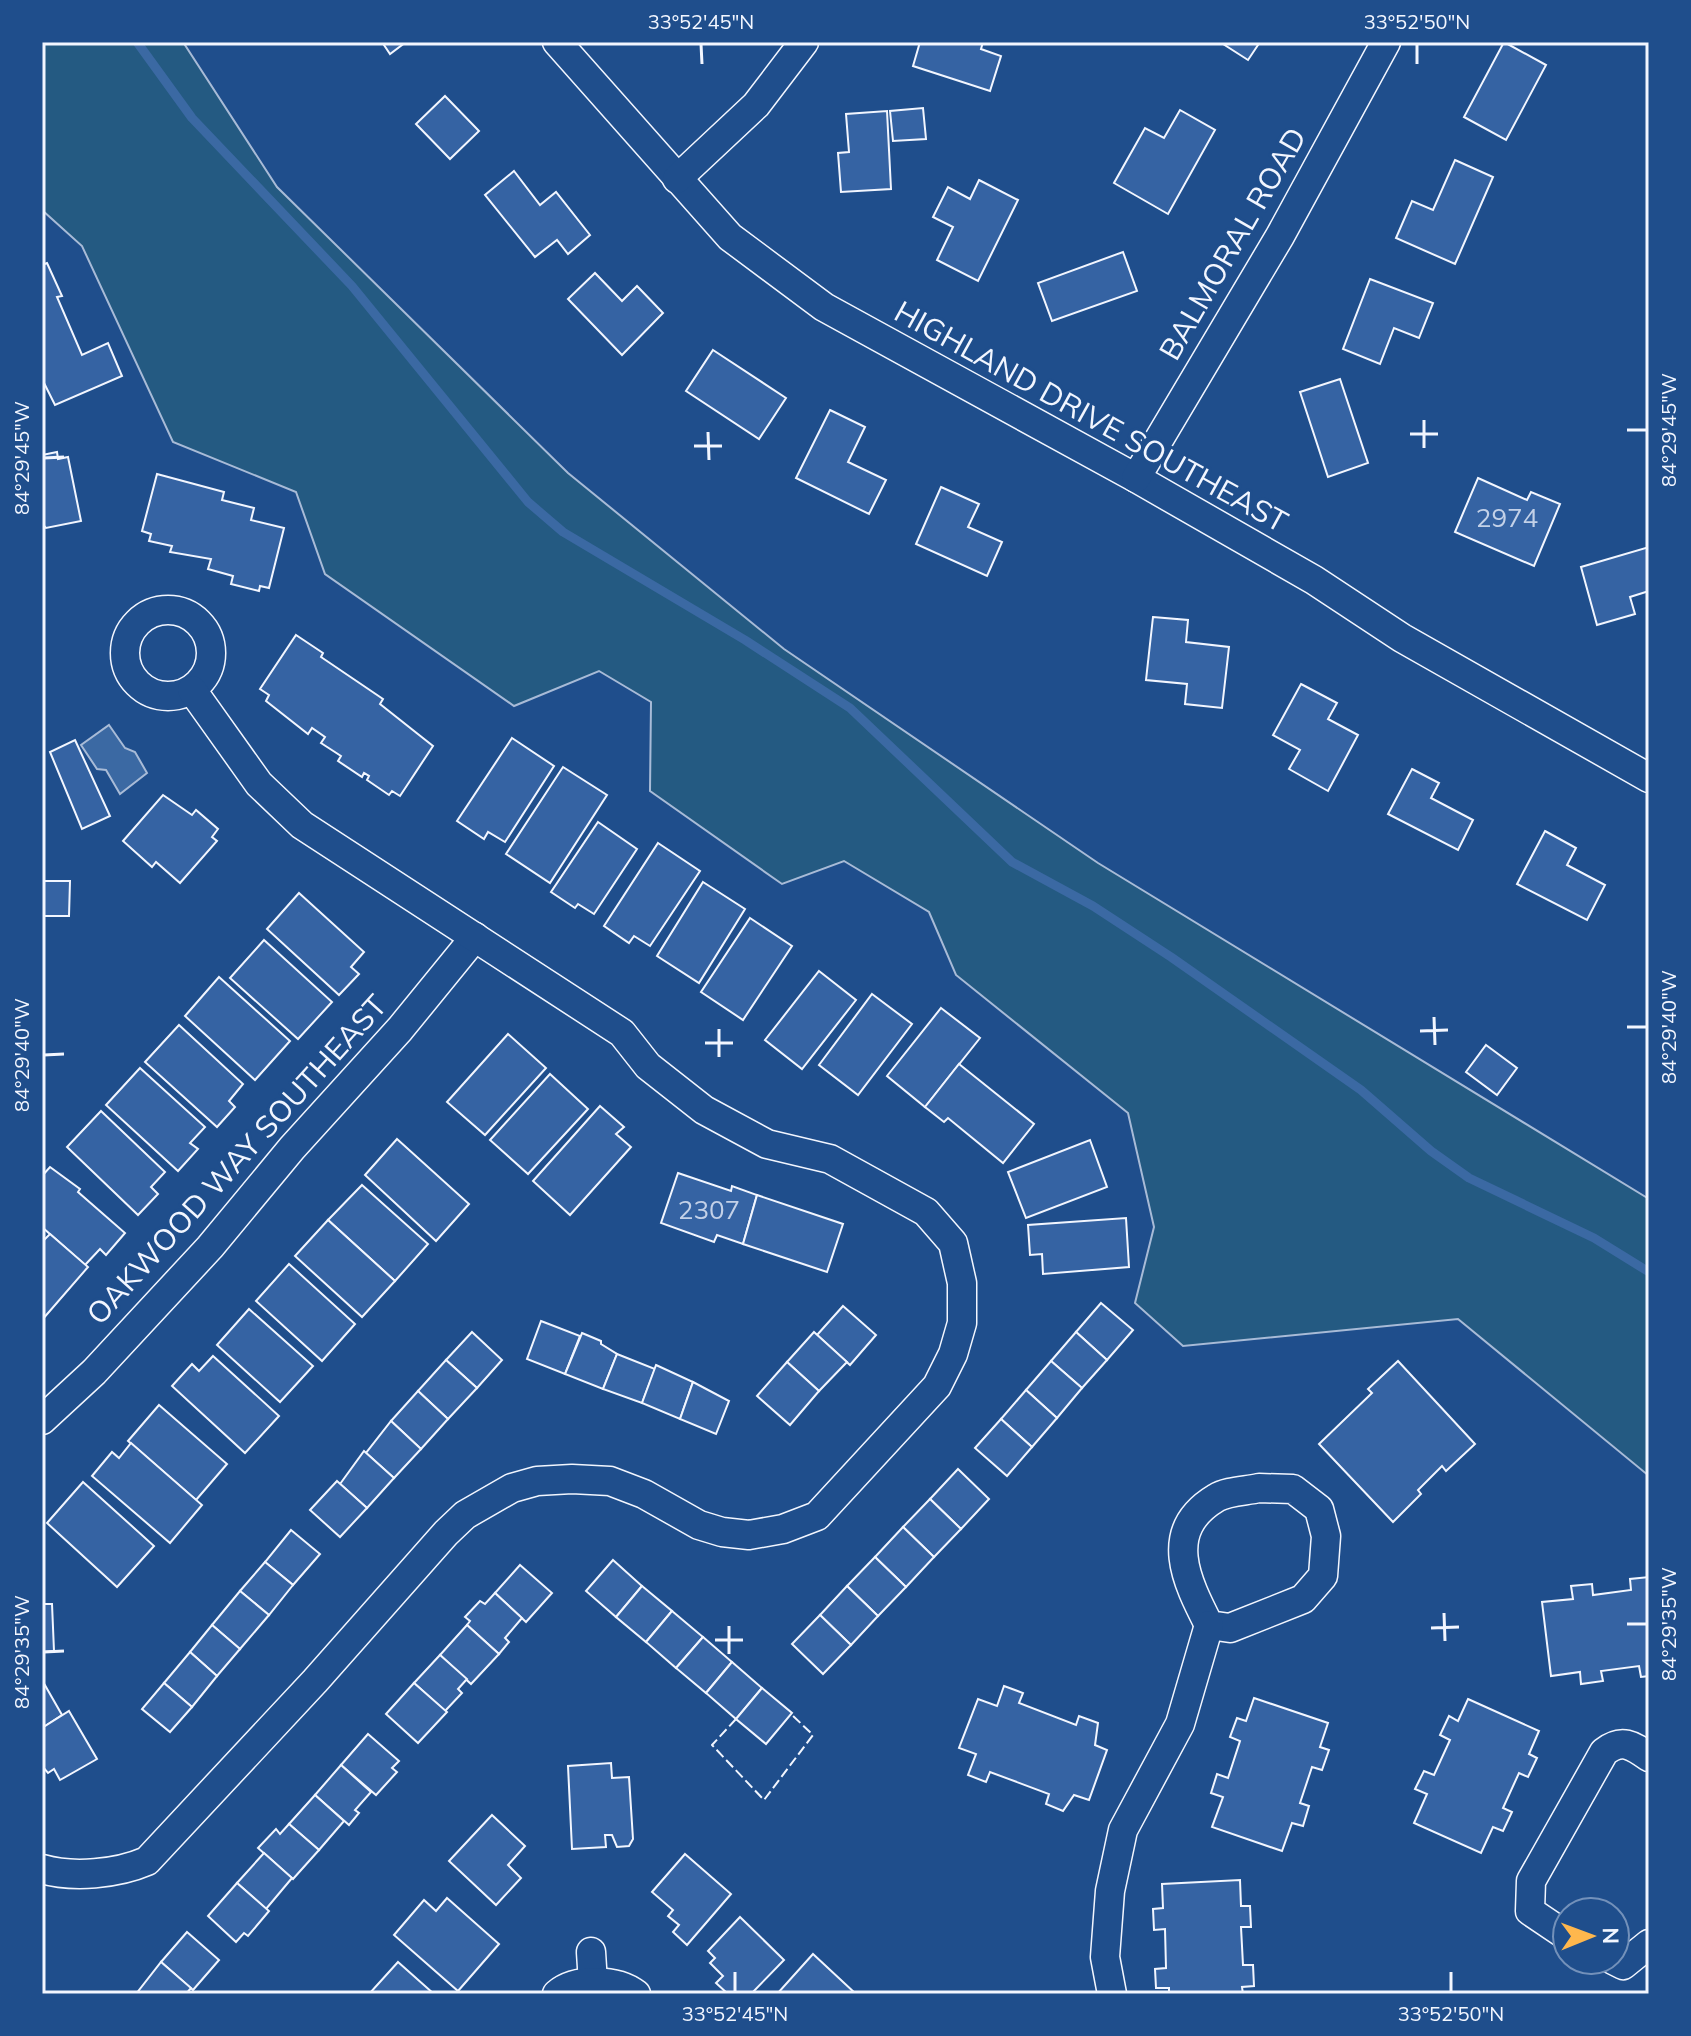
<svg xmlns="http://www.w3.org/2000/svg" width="1691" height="2036" font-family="Mulish,sans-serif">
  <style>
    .green { fill: #245a82; stroke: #a8bbd7; stroke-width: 2 }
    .water { fill: #3b69a3; stroke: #a8bbd7; stroke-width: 2 }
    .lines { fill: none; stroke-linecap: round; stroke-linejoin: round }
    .stream { stroke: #3b69a3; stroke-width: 9 }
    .building { fill: #3563a3; stroke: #f2f6ff; stroke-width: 2 }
    .street-casing { stroke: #f2f6ff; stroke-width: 31 }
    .street { stroke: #1f4e8c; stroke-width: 28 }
    .fence { stroke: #f2f6ff; stroke-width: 2; stroke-dasharray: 10 4; stroke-linecap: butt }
    .ticks { fill: none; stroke: #f2f6ff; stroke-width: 3 }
    .labels { text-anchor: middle; stroke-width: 6; stroke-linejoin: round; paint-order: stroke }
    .number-label { font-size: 26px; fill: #c3d1e8 }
    .street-label { font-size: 30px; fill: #f2f6ff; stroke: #1f4e8c }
    .neatline { fill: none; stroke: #f2f6ff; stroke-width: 3 }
    .ticks-label { font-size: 20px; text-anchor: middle; fill: #f2f6ff }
  </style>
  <rect width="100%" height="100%" fill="#1f4e8c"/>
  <polygon class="green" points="42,42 183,42 277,187 568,473 784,649 1098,863 1649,1199 1649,1476 1458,1319 1183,1346 1135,1303 1154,1227 1128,1113 956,975 929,912 844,861 782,884 650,791 651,702 599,671 514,706 325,574 296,492 173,442 82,246 42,210"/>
  <polygon class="water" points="109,725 125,748 135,752 147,773 120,794 106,770 97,769 81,745"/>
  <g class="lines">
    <polyline class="stream" points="137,42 192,118 352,286 528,502 563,532 745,640 850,708 1012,862 1093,906 1171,957 1361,1090 1431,1151 1469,1178 1594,1238 1649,1272"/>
  </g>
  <g class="building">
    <polygon points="382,42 406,42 390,54"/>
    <polygon points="920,42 983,42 981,49 1001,56 990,91 913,66"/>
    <polygon points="1220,42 1260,42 1248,60"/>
    <polygon points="1504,42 1546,65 1506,140 1464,117"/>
    <polygon points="445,96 479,131 450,159 416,124"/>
    <polygon points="923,108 926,139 893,141 890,111"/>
    <polygon points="1180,110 1215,130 1168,214 1114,183 1145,128 1164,138"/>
    <polygon points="887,111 891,189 841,192 838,153 849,152 846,114"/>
    <polygon points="1455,160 1493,177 1455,264 1396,238 1412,201 1433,210"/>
    <polygon points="514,171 540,205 556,192 590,235 568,254 557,240 535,257 485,195"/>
    <polygon points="979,180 1018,200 978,281 937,260 953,227 933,217 948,187 970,199"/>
    <polygon points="1123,252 1137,291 1052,321 1038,283"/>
    <polygon points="47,263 62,296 57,297 82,355 108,343 122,376 55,405 42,379 42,265"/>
    <polygon points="595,273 622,301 637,286 663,313 622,355 568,299"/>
    <polygon points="1370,279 1433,303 1419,338 1394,328 1380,364 1343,349"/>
    <polygon points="713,350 786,398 759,439 686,391"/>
    <polygon points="1340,379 1368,463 1328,477 1300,392"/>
    <polygon points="830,410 865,427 848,462 886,480 869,514 796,478"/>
    <polygon points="57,452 58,459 68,457 81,521 46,528 42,523 42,455"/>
    <polygon points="157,474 224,492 222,500 254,508 251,520 284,528 269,588 260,586 259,591 231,584 233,576 208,569 211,559 170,552 172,546 149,541 151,534 142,531"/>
    <polygon points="1478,478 1527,500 1531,492 1560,504 1534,566 1455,532"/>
    <polygon points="941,487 979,504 968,527 1002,542 987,576 916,544"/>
    <polygon points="1649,547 1649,591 1630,597 1635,614 1597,625 1581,567"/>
    <polygon points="1153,617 1188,620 1186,642 1229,647 1222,708 1185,704 1187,684 1146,680"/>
    <polygon points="296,635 323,653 321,657 383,699 380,704 433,746 400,796 392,791 389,795 367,780 369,776 364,773 362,777 338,761 341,756 321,743 325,737 312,728 308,734 266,701 269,695 260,689"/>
    <polygon points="1301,684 1337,703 1328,719 1358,735 1328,791 1289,769 1300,750 1273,735"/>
    <polygon points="512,738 554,766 505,842 488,832 484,839 457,821"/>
    <polygon points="75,740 110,816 82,829 50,752"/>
    <polygon points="563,767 607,795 550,883 506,854"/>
    <polygon points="1412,769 1439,783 1431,798 1473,820 1458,850 1388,814"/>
    <polygon points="163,795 192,815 196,810 218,829 212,837 217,841 180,883 156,862 152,867 123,841"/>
    <polygon points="598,822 637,849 594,914 578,904 575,908 551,892"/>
    <polygon points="1545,831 1576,848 1567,865 1605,885 1587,920 1517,884"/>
    <polygon points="658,843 700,871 650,946 634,936 629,943 604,926"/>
    <polygon points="42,881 70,881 69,916 42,916"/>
    <polygon points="703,882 745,909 699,983 657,956"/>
    <polygon points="299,893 364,952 351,967 359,974 339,995 267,929"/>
    <polygon points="750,918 792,946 743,1020 701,992"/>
    <polygon points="264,940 332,1002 298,1039 230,978"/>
    <polygon points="819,971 856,1000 802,1069 765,1040"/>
    <polygon points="219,977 290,1041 255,1080 185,1016"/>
    <polygon points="872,994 912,1024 858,1095 819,1065"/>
    <polygon points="941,1008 980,1038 925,1107 887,1076"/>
    <polygon points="179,1025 243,1084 229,1101 235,1107 217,1127 145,1062"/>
    <polygon points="508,1034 546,1068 485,1135 447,1102"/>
    <polygon points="1486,1045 1517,1068 1497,1095 1466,1072"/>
    <polygon points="959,1064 1034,1124 1003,1163 948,1118 944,1122 925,1107"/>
    <polygon points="140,1068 205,1127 190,1143 198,1149 178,1171 106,1105"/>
    <polygon points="550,1074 588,1109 528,1174 490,1140"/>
    <polygon points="600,1106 624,1127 616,1134 631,1147 570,1215 533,1181"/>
    <polygon points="101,1111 165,1172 151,1187 158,1194 138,1215 67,1147"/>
    <polygon points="397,1139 469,1204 436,1241 365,1175"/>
    <polygon points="1090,1140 1107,1187 1026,1218 1008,1172"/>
    <polygon points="50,1167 80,1189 78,1192 125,1233 106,1255 100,1249 85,1265 42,1227 42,1176"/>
    <polygon points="678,1173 731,1191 732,1186 757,1195 743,1244 717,1235 714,1242 661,1223"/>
    <polygon points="362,1185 428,1244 395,1281 328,1220"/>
    <polygon points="757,1195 843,1224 827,1272 743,1244"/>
    <polygon points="1126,1218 1129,1267 1043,1274 1042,1254 1030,1255 1028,1225"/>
    <polygon points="328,1220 395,1281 362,1317 295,1256"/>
    <polygon points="50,1234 88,1267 42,1320 42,1242"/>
    <polygon points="289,1264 355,1324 322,1361 256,1301"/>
    <polygon points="1101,1303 1133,1330 1107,1360 1076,1332"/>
    <polygon points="843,1306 876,1335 850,1365 817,1335"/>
    <polygon points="249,1309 313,1366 280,1402 217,1345"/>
    <polygon points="541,1321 580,1336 565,1374 527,1359"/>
    <polygon points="472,1332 502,1360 477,1388 446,1360"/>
    <polygon points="814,1332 847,1362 819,1391 787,1362"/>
    <polygon points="1076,1332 1107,1360 1082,1388 1051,1361"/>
    <polygon points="582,1333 601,1341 601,1344 617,1354 603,1389 565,1374"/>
    <polygon points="617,1354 655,1369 642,1403 603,1389"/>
    <polygon points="213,1356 279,1416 245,1453 172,1386 192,1364 199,1371"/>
    <polygon points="446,1360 477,1388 448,1419 418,1391"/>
    <polygon points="1051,1361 1082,1388 1057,1418 1026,1390"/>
    <polygon points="1398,1361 1475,1444 1446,1471 1442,1466 1418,1490 1421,1494 1393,1522 1319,1444 1372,1393 1368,1389"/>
    <polygon points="787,1362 819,1391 790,1425 757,1396"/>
    <polygon points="656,1365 693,1382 680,1419 642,1403"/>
    <polygon points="693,1382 729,1401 716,1434 680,1419"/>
    <polygon points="1026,1390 1057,1418 1032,1447 1001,1419"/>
    <polygon points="418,1391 448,1419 421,1449 391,1421"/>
    <polygon points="159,1405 227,1464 196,1500 128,1441"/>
    <polygon points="1001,1419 1032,1447 1007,1476 975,1448"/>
    <polygon points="391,1421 421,1449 394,1478 366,1453"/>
    <polygon points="131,1443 202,1505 170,1543 92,1476 112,1452 119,1458"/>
    <polygon points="364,1451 394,1478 367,1508 340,1484"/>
    <polygon points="958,1469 989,1499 961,1529 930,1499"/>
    <polygon points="337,1481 367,1508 340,1537 310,1510"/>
    <polygon points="83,1482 154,1546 117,1587 47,1523"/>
    <polygon points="930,1499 961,1529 934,1557 903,1527"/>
    <polygon points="903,1527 934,1557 906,1587 875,1557"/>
    <polygon points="291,1530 320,1554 293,1585 265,1562"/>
    <polygon points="875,1557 906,1587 878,1616 847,1586"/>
    <polygon points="613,1560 642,1586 616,1617 586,1591"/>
    <polygon points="265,1562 293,1585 269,1615 240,1591"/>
    <polygon points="520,1565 552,1593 526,1622 495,1593"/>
    <polygon points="1649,1577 1649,1676 1641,1677 1639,1666 1601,1671 1603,1681 1581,1684 1580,1672 1551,1676 1542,1602 1573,1599 1571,1586 1592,1584 1593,1595 1631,1590 1630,1579"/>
    <polygon points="642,1586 672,1611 646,1642 616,1617"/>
    <polygon points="847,1586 878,1616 851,1645 820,1615"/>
    <polygon points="240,1591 269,1615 240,1649 212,1625"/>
    <polygon points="495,1593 522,1618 505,1638 509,1642 499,1654 467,1625 470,1621 465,1617 480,1601 485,1604"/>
    <polygon points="42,1604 52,1604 54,1651 42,1652"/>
    <polygon points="672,1611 703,1637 676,1668 646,1642"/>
    <polygon points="820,1615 851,1645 823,1674 792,1644"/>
    <polygon points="212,1625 240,1649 217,1676 190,1652"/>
    <polygon points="467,1625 499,1654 471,1684 440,1655"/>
    <polygon points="703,1637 732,1662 706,1693 676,1668"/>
    <polygon points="190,1652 217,1676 192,1707 164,1683"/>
    <polygon points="440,1655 467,1679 458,1689 462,1693 445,1711 414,1683"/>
    <polygon points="732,1662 762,1688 736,1719 706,1693"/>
    <polygon points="42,1680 62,1715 42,1728"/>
    <polygon points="164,1683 192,1707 170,1732 142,1709"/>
    <polygon points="414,1683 447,1712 418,1743 386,1714"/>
    <polygon points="1004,1686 1023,1693 1019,1703 1076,1725 1079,1716 1098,1723 1095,1745 1107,1750 1089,1800 1074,1795 1063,1811 1046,1804 1049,1794 990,1772 986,1782 968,1775 976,1754 959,1748 978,1699 997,1706"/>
    <polygon points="762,1688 792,1713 766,1744 736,1719"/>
    <polygon points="1254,1698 1328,1723 1320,1747 1329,1750 1322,1770 1312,1767 1300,1803 1309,1806 1303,1826 1292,1823 1282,1851 1212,1827 1223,1797 1211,1793 1217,1774 1228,1778 1240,1741 1230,1737 1237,1718 1246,1721"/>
    <polygon points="1468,1699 1539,1731 1529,1754 1537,1758 1528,1777 1519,1773 1503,1808 1512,1812 1503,1831 1493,1827 1481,1853 1414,1823 1427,1794 1415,1789 1424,1771 1434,1775 1450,1740 1440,1735 1449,1716 1458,1721"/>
    <polygon points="69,1711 97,1759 60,1780 54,1769 48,1773 42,1766 42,1728"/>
    <polygon points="368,1734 399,1761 392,1768 397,1772 376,1795 341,1765"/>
    <polygon points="611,1763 612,1778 629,1777 633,1839 629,1846 617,1847 612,1835 605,1835 606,1847 572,1849 568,1766"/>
    <polygon points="341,1765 371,1792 355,1810 359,1813 349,1825 315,1795"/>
    <polygon points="315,1795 344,1821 319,1850 289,1824"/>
    <polygon points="492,1815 525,1846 508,1865 521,1878 496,1905 449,1861"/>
    <polygon points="289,1824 319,1850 293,1879 258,1848 276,1829 280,1834"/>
    <polygon points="264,1853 292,1878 266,1909 237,1883"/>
    <polygon points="685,1854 731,1894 687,1945 673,1932 679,1925 668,1916 673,1910 652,1892"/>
    <polygon points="1240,1880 1241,1906 1250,1906 1251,1927 1241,1927 1243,1965 1253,1965 1254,1986 1242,1987 1243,1994 1169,1994 1169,1988 1156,1988 1155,1969 1166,1968 1165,1929 1154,1930 1153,1909 1163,1908 1162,1884"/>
    <polygon points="237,1883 269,1911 248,1936 244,1933 236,1942 208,1916"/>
    <polygon points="447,1898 499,1944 458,1991 394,1935 424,1900 436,1911"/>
    <polygon points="740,1917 784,1960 751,1994 728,1994 716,1983 723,1976 710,1963 715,1958 708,1951"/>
    <polygon points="187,1932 219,1960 193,1990 161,1962"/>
    <polygon points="813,1954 856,1994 777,1994"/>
    <polygon points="161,1962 191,1988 186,1994 136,1994"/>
    <polygon points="398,1962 434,1994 369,1994"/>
  </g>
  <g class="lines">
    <g class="street-casing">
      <g id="street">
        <polyline points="557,42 730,237 824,307 1136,478 1314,580 1402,638 1649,778"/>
        <polyline points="677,179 756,105 804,42"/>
        <polyline points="1136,478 1280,236 1386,42"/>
        <circle cx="168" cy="653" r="43"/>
        <polyline points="42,1420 94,1372 210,1247 292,1148 400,1029 475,937"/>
        <path d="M1259,1488l34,1 26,20 7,27 -3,40 -20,23 -73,29 -21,-3c-22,-43 -48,-94 7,-127 11,-7 30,-7 43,-10z"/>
        <path d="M42,1869c31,9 75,5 105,-8l168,-180 131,-148 19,-18 47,-27 25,-7 35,-2 38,2 34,13 55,31 23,7 27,3 34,-6 34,-13 120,-130 16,-32 9,-31v-40l-9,-40 -27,-31 -96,-53 -63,-15 -63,-34 -56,-44 -26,-33 -320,-208 -43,-41 -67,-94"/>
        <path d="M1567,1936l-37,-25 1,-30 73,-129c18,-14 28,-7 45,5"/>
        <polyline points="591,1952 593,1983"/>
        <polyline points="1613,1960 1623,1965 1649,1944"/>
        <path d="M557,1994c19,-16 60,-15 79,0"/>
        <polyline points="1112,1994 1105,1957 1110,1891 1123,1830 1180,1724 1209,1625"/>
      </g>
    </g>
    <use href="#street" class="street"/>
    <polyline class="fence" points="736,1719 712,1745 764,1800 813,1735 791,1714"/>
  </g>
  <path class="ticks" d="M701,44l1,20M1417,44v20M1424,420v28M1627,430h20M708,432l1,28M1410,434h28M694,446h28M44,458l20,-1M1434,1017l1,28M1627,1027h20M719,1029v28M1420,1031l28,-1M705,1043h28M44,1055l20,-1M1444,1613l1,28M1627,1624h20M729,1626v28M1431,1628l28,-1M715,1640h28M44,1652l20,-1M735,1972v20M1451,1972v20"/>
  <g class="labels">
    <g class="number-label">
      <text x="1507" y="527">2974</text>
      <text x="709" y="1219">2307</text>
    </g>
    <g class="street-label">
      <text transform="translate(1233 244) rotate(-60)" y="10">BALMORAL ROAD</text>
      <text transform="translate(1091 417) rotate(29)" y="10">HIGHLAND DRIVE SOUTHEAST</text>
      <text transform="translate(237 1160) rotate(-48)" y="10">OAKWOOD WAY SOUTHEAST</text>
    </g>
  </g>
  <rect width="1691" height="2036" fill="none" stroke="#1f4e8c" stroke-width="88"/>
  <g transform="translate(1591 1936) rotate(89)"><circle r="38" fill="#1f4e8c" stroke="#7391ba" stroke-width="2"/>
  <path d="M0-6L14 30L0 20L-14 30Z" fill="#ffb74d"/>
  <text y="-12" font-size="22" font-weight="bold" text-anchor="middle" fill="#f2f6ff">N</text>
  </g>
  <rect x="44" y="44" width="1603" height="1948" class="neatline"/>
  <g class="ticks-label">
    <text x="701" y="29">33°52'45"N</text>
    <text x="1417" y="29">33°52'50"N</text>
    <text transform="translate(1669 430) rotate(-90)" y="7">84°29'45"W</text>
    <text transform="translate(22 458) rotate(-90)" y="7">84°29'45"W</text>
    <text transform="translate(1669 1027) rotate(-90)" y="7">84°29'40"W</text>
    <text transform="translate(22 1055) rotate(-90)" y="7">84°29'40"W</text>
    <text transform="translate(1669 1624) rotate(-90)" y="7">84°29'35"W</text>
    <text transform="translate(22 1652) rotate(-90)" y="7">84°29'35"W</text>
    <text x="735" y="2021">33°52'45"N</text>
    <text x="1451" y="2021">33°52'50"N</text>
  </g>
</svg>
